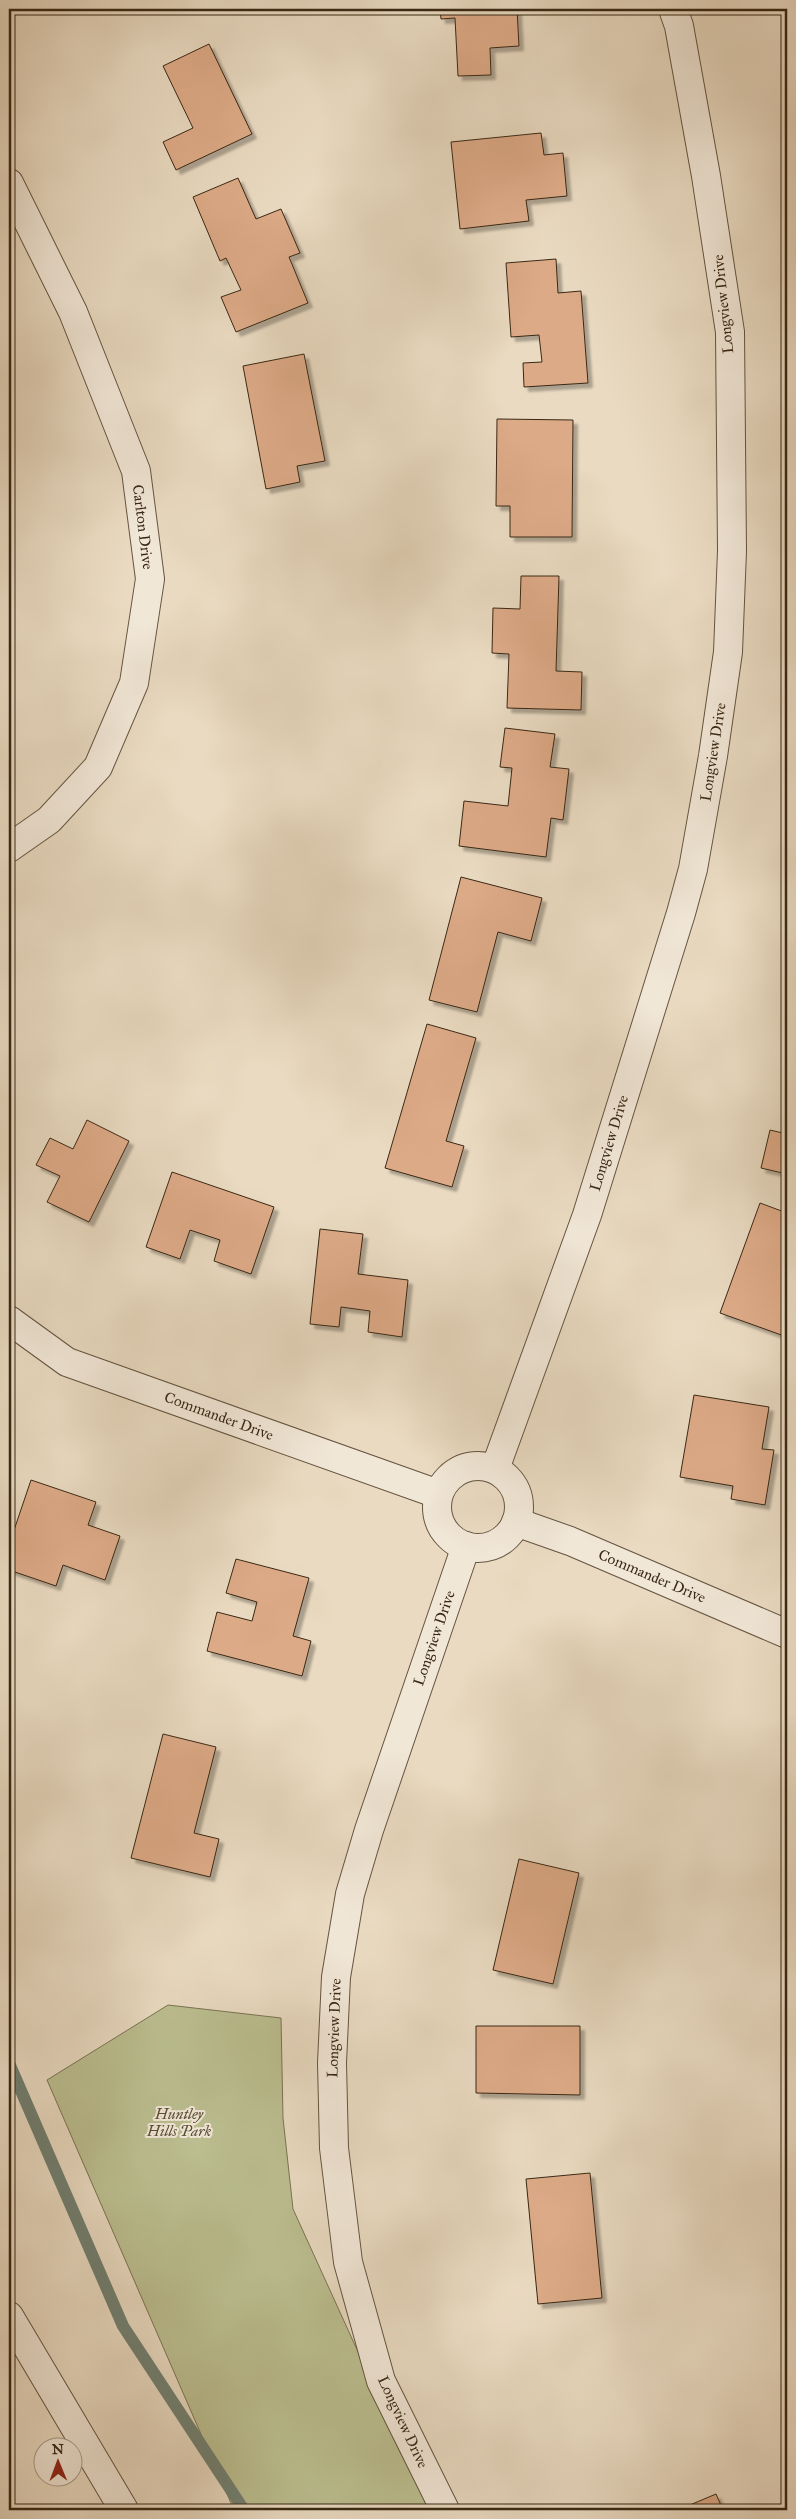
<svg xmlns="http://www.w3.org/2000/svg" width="796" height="2519" font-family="'IM FELL Great Primer',serif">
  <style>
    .green { fill: #bbbe90; stroke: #7a7352 }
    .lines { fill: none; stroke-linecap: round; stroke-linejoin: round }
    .stream { stroke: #718072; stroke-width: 12 }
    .building { fill: #ddaa87; stroke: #392815; filter: url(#shadow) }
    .minor-casing { stroke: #655440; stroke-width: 30 }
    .minor { stroke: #f1e7d7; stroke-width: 28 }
    .labels { text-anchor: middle; stroke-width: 4; stroke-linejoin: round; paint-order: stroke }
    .street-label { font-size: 15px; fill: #392815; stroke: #f1e7d7 }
    .park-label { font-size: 15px; font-style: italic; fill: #5a4e34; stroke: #f1e7d7 }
  </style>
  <defs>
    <filter id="shadow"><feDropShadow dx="4.5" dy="4.5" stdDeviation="1" flood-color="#0004"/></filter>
  </defs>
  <rect width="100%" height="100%" fill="#e9dac1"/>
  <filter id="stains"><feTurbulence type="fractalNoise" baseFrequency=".004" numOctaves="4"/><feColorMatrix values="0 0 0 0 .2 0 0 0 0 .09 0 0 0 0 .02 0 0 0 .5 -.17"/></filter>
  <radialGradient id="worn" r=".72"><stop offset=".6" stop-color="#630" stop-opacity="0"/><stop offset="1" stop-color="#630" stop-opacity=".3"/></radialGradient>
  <polygon class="green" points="168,2005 281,2018 283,2118 293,2209 430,2510 234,2510 47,2080"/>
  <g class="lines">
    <polyline class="stream" points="9,2063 123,2326 244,2510"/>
  </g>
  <g class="building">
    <polygon points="440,9 517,9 519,46 490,48 491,75 458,76 455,18 441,19"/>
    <polygon points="209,44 252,134 176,170 163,142 193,128 163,66"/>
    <polygon points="541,133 544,155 563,153 567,196 526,200 529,221 460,229 451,142"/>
    <polygon points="238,178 256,219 281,209 300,253 289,257 308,303 236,332 221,297 241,290 226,258 220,261 193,197"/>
    <polygon points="556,259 558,293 581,291 588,383 524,387 523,363 542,362 539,335 511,337 506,263"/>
    <polygon points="304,354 325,461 297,466 300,482 266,489 243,366"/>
    <polygon points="497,419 573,420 572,537 510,537 510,506 496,506"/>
    <polygon points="521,576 559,576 556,671 582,672 581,710 507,708 509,654 492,653 493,608 520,609"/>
    <polygon points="505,728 555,734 550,767 569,769 563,820 551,818 546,857 459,846 464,801 508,806 512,768 500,767"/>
    <polygon points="461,877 542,898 531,941 498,932 477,1012 429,1000"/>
    <polygon points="427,1024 476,1038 446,1141 464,1146 452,1187 385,1168"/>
    <polygon points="87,1120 129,1141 89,1222 47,1202 60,1176 36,1165 50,1138 73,1149"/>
    <polygon points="770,1130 787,1134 787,1174 761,1168"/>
    <polygon points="172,1172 274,1207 251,1274 214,1261 220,1240 190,1230 180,1259 146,1247"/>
    <polygon points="760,1203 787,1213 787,1337 720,1313"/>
    <polygon points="320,1229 363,1234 358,1274 408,1280 402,1337 368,1332 370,1311 341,1307 339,1327 310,1324"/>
    <polygon points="694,1395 769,1407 762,1449 774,1450 765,1505 731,1499 733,1486 680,1477"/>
    <polygon points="31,1480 96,1502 88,1525 120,1536 105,1580 63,1565 56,1586 9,1570 9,1545"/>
    <polygon points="236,1559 309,1578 293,1636 311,1641 302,1676 207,1651 217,1612 252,1621 257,1602 226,1593"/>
    <polygon points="163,1734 216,1747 194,1833 219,1839 210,1877 131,1858"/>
    <polygon points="519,1859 579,1873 553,1984 493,1970"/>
    <polygon points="476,2026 580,2026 580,2095 476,2093"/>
    <polygon points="590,2173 602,2298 538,2304 526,2179"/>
    <polygon points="716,2494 723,2510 678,2510"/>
  </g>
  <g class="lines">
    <g class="minor-casing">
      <g id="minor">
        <polyline points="9,183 73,312 136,471 150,579 134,683 98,767 49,820 9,848"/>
        <polyline points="9,1320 67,1362 438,1494"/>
        <circle cx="478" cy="1507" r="41"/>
        <polyline points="495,1469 587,1215 681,913 693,869 713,756 728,652 732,551 730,332 706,176 679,26 673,9"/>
        <polyline points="516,1522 570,1541 787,1634"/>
        <polyline points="9,2316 124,2510"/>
        <polyline points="445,2510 381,2381 348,2262 334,2148 332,2063 336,1977 350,1894 369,1830 466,1546"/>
      </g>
    </g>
    <use href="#minor" class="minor"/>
  </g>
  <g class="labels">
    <g class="street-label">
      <text transform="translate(723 304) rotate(-96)" y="5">Longview Drive</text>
      <text transform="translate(143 527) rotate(83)" y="5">Carlton Drive</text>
      <text transform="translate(713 752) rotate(-81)" y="5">Longview Drive</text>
      <text transform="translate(609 1143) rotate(-73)" y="5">Longview Drive</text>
      <text transform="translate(219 1416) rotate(20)" y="5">Commander Drive</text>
      <text transform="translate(652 1576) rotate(23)" y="5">Commander Drive</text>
      <text transform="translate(434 1638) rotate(-71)" y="5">Longview Drive</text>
      <text transform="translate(334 2028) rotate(-88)" y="5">Longview Drive</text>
      <text transform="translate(403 2422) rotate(65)" y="5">Longview Drive</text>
    </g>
    <g class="park-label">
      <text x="179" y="2119">Huntley<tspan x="179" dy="17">Hills Park</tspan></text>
    </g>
  </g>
  <rect width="796" height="2519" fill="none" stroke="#e9dac1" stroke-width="30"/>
  <rect x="10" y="10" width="776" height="2499" fill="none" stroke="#392815" stroke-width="2.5"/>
  <rect x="15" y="15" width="766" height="2489" fill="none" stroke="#392815"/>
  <g transform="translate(58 2462) rotate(359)"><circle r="24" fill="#f1e7d7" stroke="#a79b89"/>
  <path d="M0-4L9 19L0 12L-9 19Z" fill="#8f2418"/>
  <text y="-8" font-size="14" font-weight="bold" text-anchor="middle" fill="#392815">N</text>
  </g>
  <rect width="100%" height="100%" filter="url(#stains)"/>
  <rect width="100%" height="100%" fill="url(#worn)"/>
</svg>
